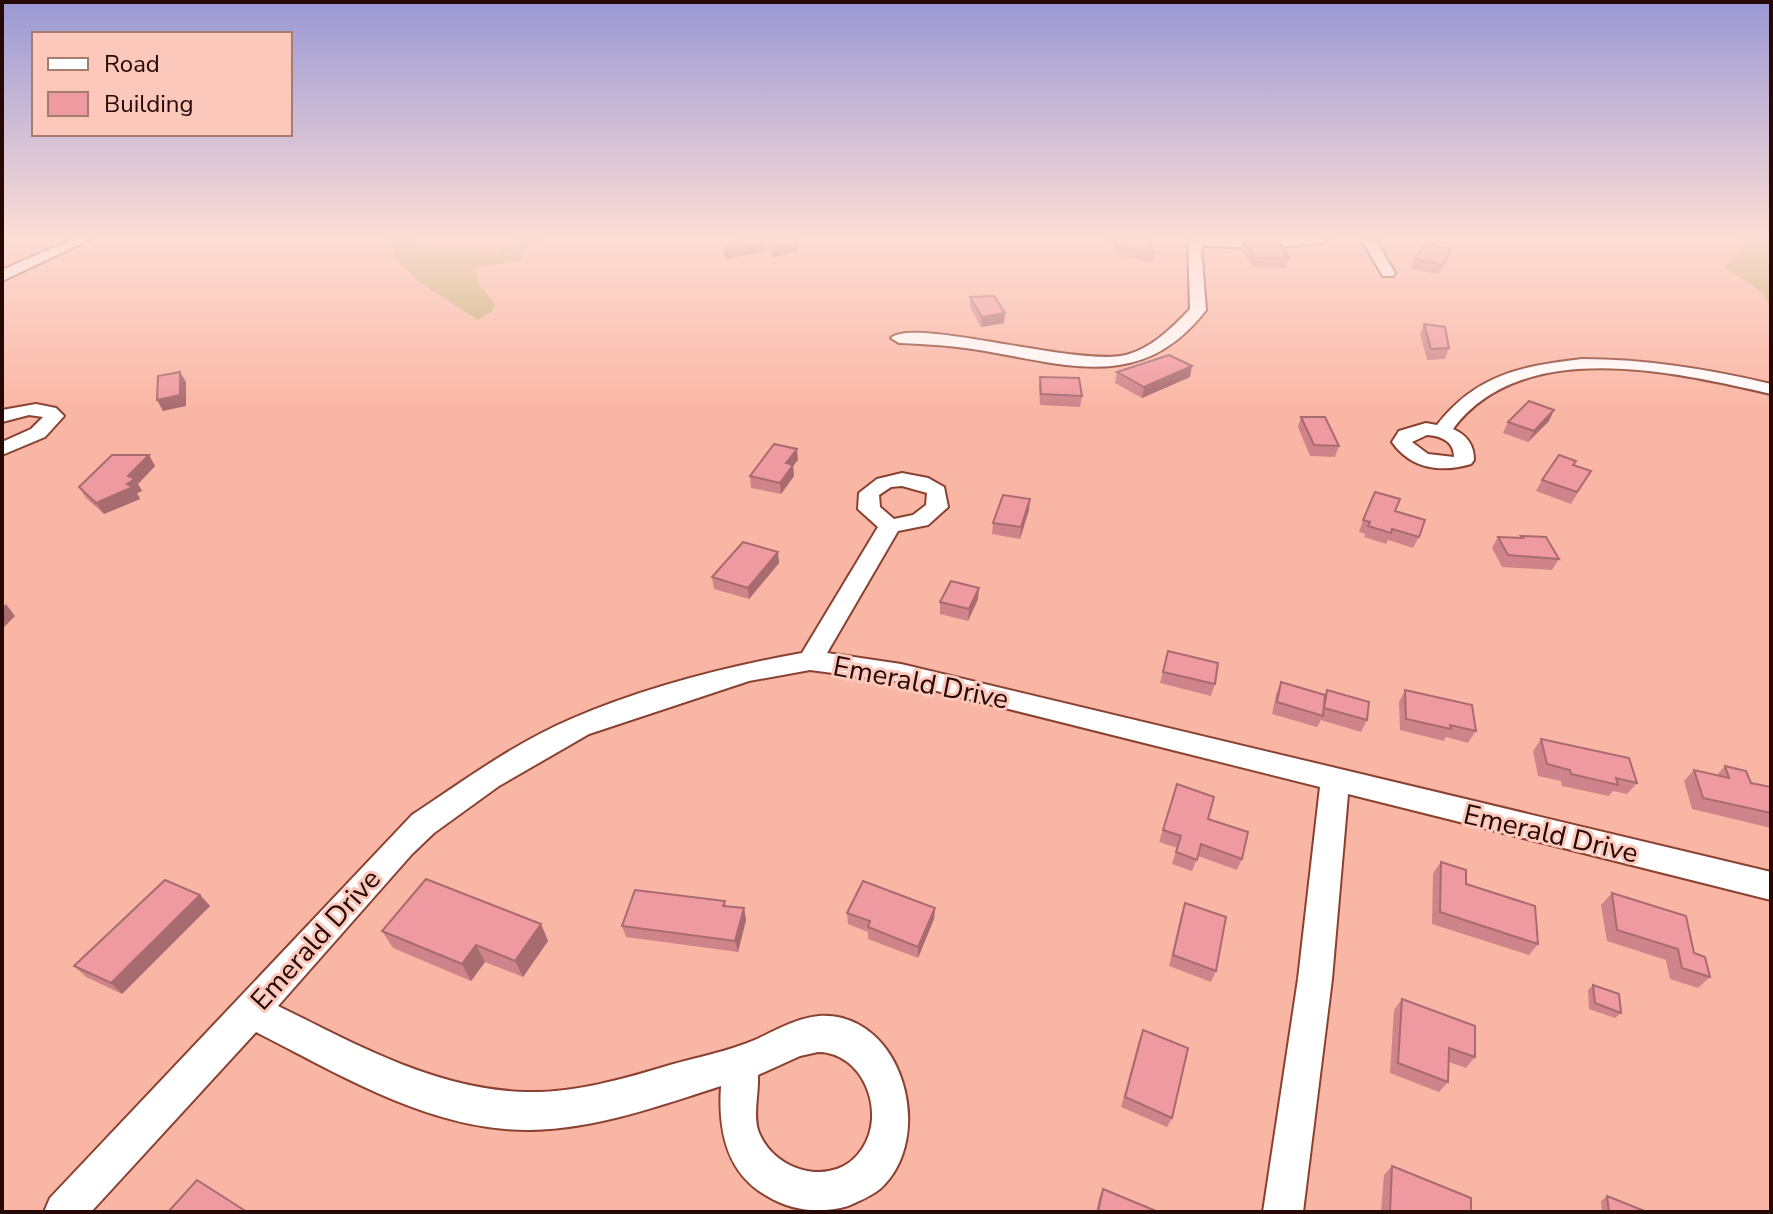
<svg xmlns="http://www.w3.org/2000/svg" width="1773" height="1214" font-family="'Nunito Sans',sans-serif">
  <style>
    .green { fill: #c1ae6b }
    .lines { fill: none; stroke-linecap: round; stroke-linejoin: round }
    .minor-casing { stroke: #8a4131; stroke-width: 4 }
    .minor { fill: #fff; fill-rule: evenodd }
    .wall { fill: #ce848a }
    .shaded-wall { fill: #a76b70 }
    .building { fill: #ef99a0; stroke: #a76b70; stroke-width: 2 }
    .labels { text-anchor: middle; stroke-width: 6; stroke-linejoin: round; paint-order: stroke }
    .near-street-label { font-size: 28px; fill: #260804; stroke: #fcc8bb }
  </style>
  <rect width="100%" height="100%" fill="#fab6a5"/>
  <g class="green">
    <polygon points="388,239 414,239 421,243 498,253 511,247 517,239 543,239 523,251 522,260 475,268 479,285 495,304 492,311 478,320 421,283 396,260"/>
    <polygon points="1737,239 1771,239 1771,308 1764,294 1724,267 1742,249"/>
  </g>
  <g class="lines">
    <g class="minor-casing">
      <g id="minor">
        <polygon points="72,239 91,239 2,281 2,270"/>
        <path d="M1188,239h140l-7,4 -50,5 -70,-2 5,64c-62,81 -135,56 -221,41 -28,-5 -57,-7 -86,-8l-8,-5c22,-21 187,29 235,17 26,-7 46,-27 64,-46z"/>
        <polygon points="1361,239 1375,239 1395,273 1393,276 1383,276"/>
        <path d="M1582,359c64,0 126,10 189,25v10c-96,-22 -249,-58 -318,35 14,6 21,16 21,31l-3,4c-30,9 -60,5 -79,-22l7,-11 27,-8 11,2c39,-50 84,-59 145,-66zM1427,435c14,1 27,6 27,22l-26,-3 -16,-12z"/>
        <polygon points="36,404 56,408 64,416 45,437 2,455 2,442 31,429 43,417 29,415 2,422 2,410"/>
        <path d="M902,473l26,5 16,9 4,20 -20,18 -30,6 -71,122 74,11 870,208v28l-423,-106 -16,185 -29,233h-40l35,-233 22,-192 -419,-105 -91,-12 -61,11 -160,53 -90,52 -65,47 -22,21 -134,152c80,39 158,84 249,86 48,1 97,-13 143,-27 28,-8 60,-14 87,-26 19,-9 40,-21 62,-23 84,-5 118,122 61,173 -10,8 -21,12 -32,17 -28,8 -56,5 -81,-10 -41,-23 -49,-66 -46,-110 -62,20 -126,43 -191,44 -99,1 -189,-55 -274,-98l-165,180h-47l6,-14 362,-383c51,-34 103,-72 159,-96 72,-31 153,-52 231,-66l76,-126 -20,-18 1,-16 18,-14zM902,486l25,7 -1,12 -13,10 -19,4 -14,-12 -1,-12 12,-8zM818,1052c45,0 69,60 44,97 -26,40 -89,24 -104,-19 -5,-17 1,-37 0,-55l42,-19z"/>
      </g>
    </g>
    <use href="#minor" class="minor"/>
  </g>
  <g class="wall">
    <polygon points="739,239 799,239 799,248 797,249 797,252 773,257 766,251 725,259 724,250"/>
    <polygon points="1109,239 1148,239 1155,253 1153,262 1117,256"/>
    <polygon points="1242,241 1289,258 1286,267 1259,268 1253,266 1240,250"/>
    <polygon points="1447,258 1439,274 1411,269 1415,259"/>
    <polygon points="970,297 1004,323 981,327 970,307"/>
    <polygon points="1424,324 1449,348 1445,359 1427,360 1420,334"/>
    <polygon points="1117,372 1190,377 1142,398 1115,383"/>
    <polygon points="1040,377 1082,396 1080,407 1040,405 1039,387"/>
    <polygon points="1301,417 1339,446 1335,457 1310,456 1298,427"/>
    <polygon points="1549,421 1528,442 1503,433 1508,422"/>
    <polygon points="149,455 155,466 138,484 142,491 137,493 140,499 104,514 86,498 79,487"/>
    <polygon points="798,460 793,466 794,476 781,494 751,488 750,476"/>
    <polygon points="1573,466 1591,471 1571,504 1536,491 1542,480"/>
    <polygon points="1029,510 1020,539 992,534 993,523"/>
    <polygon points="1395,511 1419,537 1413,548 1388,540 1386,544 1364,537 1365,534 1359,532 1363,520"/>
    <polygon points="1521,536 1559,559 1552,570 1502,567 1492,548 1498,537 1520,538"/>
    <polygon points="779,563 749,599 714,589 712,577"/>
    <polygon points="978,599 968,621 940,614 940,602"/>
    <polygon points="1168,651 1215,684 1211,696 1160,683"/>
    <polygon points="1281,682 1325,695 1327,690 1367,720 1361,732 1321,720 1317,727 1272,714 1276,694"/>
    <polygon points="1405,690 1476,731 1468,743 1446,737 1444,741 1400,730 1399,702"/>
    <polygon points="1541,739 1637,783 1627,794 1613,791 1609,796 1562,786 1561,781 1538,776 1533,751"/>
    <polygon points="1725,766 1751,783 1771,787 1771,828 1692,809 1684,781 1694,770 1717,775"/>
    <polygon points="1177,784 1242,859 1237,870 1198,856 1192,871 1172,864 1177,848 1159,842"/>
    <polygon points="1441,862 1538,944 1529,955 1432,924 1433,873"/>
    <polygon points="1612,893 1694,953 1710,977 1698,988 1670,979 1666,960 1607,941 1601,905"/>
    <polygon points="200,895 210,906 122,994 86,977 74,966"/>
    <polygon points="725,901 726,906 744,908 746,920 738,952 626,937 622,926"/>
    <polygon points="1185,903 1216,971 1211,982 1169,966 1181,915"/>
    <polygon points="935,908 934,919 918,958 868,939 868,932 848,924 847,913"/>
    <polygon points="541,924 548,941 523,977 485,962 471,981 393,948 382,931"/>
    <polygon points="1593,985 1621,1013 1615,1018 1589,1009 1588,990"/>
    <polygon points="1402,999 1475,1057 1466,1068 1449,1062 1448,1082 1439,1092 1390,1073 1394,1010"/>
    <polygon points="1143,1030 1172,1118 1167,1127 1121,1107 1139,1040"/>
    <polygon points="1392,1166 1471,1212 1381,1212 1384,1175"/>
    <polygon points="1103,1189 1156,1212 1096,1212 1099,1198"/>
    <polygon points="1607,1196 1647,1212 1602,1212 1601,1201"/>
  </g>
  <g class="shaded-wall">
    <polygon points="799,239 799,248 797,249 797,252 773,257 772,248"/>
    <polygon points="765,241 766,251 725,259 724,250"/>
    <polygon points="1005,313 1004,323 981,327 982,317"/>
    <polygon points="1192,366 1190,377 1142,398 1144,387"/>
    <polygon points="180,372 186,382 186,406 163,411 157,400"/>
    <polygon points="1554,410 1549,421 1528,442 1534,431"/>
    <polygon points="797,449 798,460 793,466 794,476 781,494 780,483 786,463"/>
    <polygon points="149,455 155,466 138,484 142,491 137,493 140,499 104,514 96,503 127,484 128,476"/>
    <polygon points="1030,499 1029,510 1020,539 1021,527"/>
    <polygon points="778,552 779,563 749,599 748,588"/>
    <polygon points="979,588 978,599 968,621 969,609"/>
    <polygon points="6,604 15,616 2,629 2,608"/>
    <polygon points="200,895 210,906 122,994 111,983"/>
    <polygon points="744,908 746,920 738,952 735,941"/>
    <polygon points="935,908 934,919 918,958 918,947"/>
    <polygon points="541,924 548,941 523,977 515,961"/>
    <polygon points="476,945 485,962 471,981 462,964"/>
  </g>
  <g class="building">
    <polygon points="739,239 799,239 794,240 797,242 772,248 765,241 724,250"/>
    <polygon points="1115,239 1148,239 1155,253 1118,247"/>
    <polygon points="1242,241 1278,241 1289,258 1262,258 1255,257"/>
    <polygon points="1424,243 1451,249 1443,265 1415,259"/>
    <polygon points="994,296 1005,313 982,317 970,297"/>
    <polygon points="1424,324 1445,327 1449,348 1431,349"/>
    <polygon points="1169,355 1192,366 1144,387 1117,372"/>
    <polygon points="180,372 180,395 157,400 158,376"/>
    <polygon points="1040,377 1079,378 1082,396 1041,394"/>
    <polygon points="1529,401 1554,410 1534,431 1508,422"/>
    <polygon points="1301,417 1325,417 1339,446 1314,445"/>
    <polygon points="774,444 797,449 786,463 793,465 780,483 750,476"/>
    <polygon points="112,455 149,455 128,476 135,479 127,484 133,487 96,503 79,487"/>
    <polygon points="1559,455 1576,461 1573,465 1591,471 1577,492 1542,480"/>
    <polygon points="1375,492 1400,499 1395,511 1425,520 1419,537 1392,529 1391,533 1368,526 1370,522 1363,520"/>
    <polygon points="1003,495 1030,499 1021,527 993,523"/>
    <polygon points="1521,536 1546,537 1559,559 1508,555 1498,537 1523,538"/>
    <polygon points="743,542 778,552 748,588 712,577"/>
    <polygon points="951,581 979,588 969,609 940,602"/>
    <polygon points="1168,651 1218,663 1215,684 1163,672"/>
    <polygon points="1281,682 1325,695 1323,716 1277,702"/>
    <polygon points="1327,690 1369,702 1367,720 1324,708"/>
    <polygon points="1405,690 1472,705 1476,731 1450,725 1451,729 1406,719"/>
    <polygon points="1541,739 1629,758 1637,783 1616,778 1618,785 1571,774 1570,770 1547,764"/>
    <polygon points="1725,766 1746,771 1751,783 1771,787 1771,813 1703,798 1694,770 1729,778"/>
    <polygon points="1177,784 1214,797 1208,819 1248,832 1242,859 1201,844 1197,860 1176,852 1181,836 1163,830"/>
    <polygon points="1441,862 1466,870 1466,884 1535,906 1538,944 1440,912"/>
    <polygon points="426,879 541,924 515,961 476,945 462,964 382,931"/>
    <polygon points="165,880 200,895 111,983 74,966"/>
    <polygon points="863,881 935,908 918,947 868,927 870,921 847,913"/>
    <polygon points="635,890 725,901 723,906 744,908 735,941 622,926"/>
    <polygon points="1612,893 1686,916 1694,953 1705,957 1710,977 1682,968 1678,949 1617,930"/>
    <polygon points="1185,903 1226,917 1216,971 1173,955"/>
    <polygon points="1593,985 1619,994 1621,1013 1595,1003"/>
    <polygon points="1402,999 1475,1026 1475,1057 1449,1048 1448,1082 1398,1063"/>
    <polygon points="1143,1030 1188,1048 1172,1118 1125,1097"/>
    <polygon points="1392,1166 1471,1198 1471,1212 1390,1212"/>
    <polygon points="197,1180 247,1212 168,1212"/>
    <polygon points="1103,1189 1156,1211 1156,1212 1098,1212"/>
    <polygon points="1607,1196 1647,1212 1609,1212"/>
  </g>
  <linearGradient id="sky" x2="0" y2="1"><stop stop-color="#9a98d4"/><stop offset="0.58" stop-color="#fdded6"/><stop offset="1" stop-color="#fdded6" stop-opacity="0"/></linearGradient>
  <rect width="1773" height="409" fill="url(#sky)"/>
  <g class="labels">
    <g class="near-street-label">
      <text transform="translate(921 682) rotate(11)" y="10">Emerald Drive</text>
      <text transform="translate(1551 833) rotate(13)" y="10">Emerald Drive</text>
      <text transform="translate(315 939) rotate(-48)" y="10">Emerald Drive</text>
    </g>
  </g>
  <rect width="1773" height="1214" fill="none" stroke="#260804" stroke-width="8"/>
  <rect x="32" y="32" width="260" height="104" fill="#fcc8bb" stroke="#a67b72" stroke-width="2"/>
  <rect x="48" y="58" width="40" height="12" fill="#ffffff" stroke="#a67b72" stroke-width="2"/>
  <text x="104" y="72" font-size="24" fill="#260804">Road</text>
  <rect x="48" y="92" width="40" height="24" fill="#ef99a0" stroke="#a67b72" stroke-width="2"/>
  <text x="104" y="112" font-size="24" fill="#260804">Building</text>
</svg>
